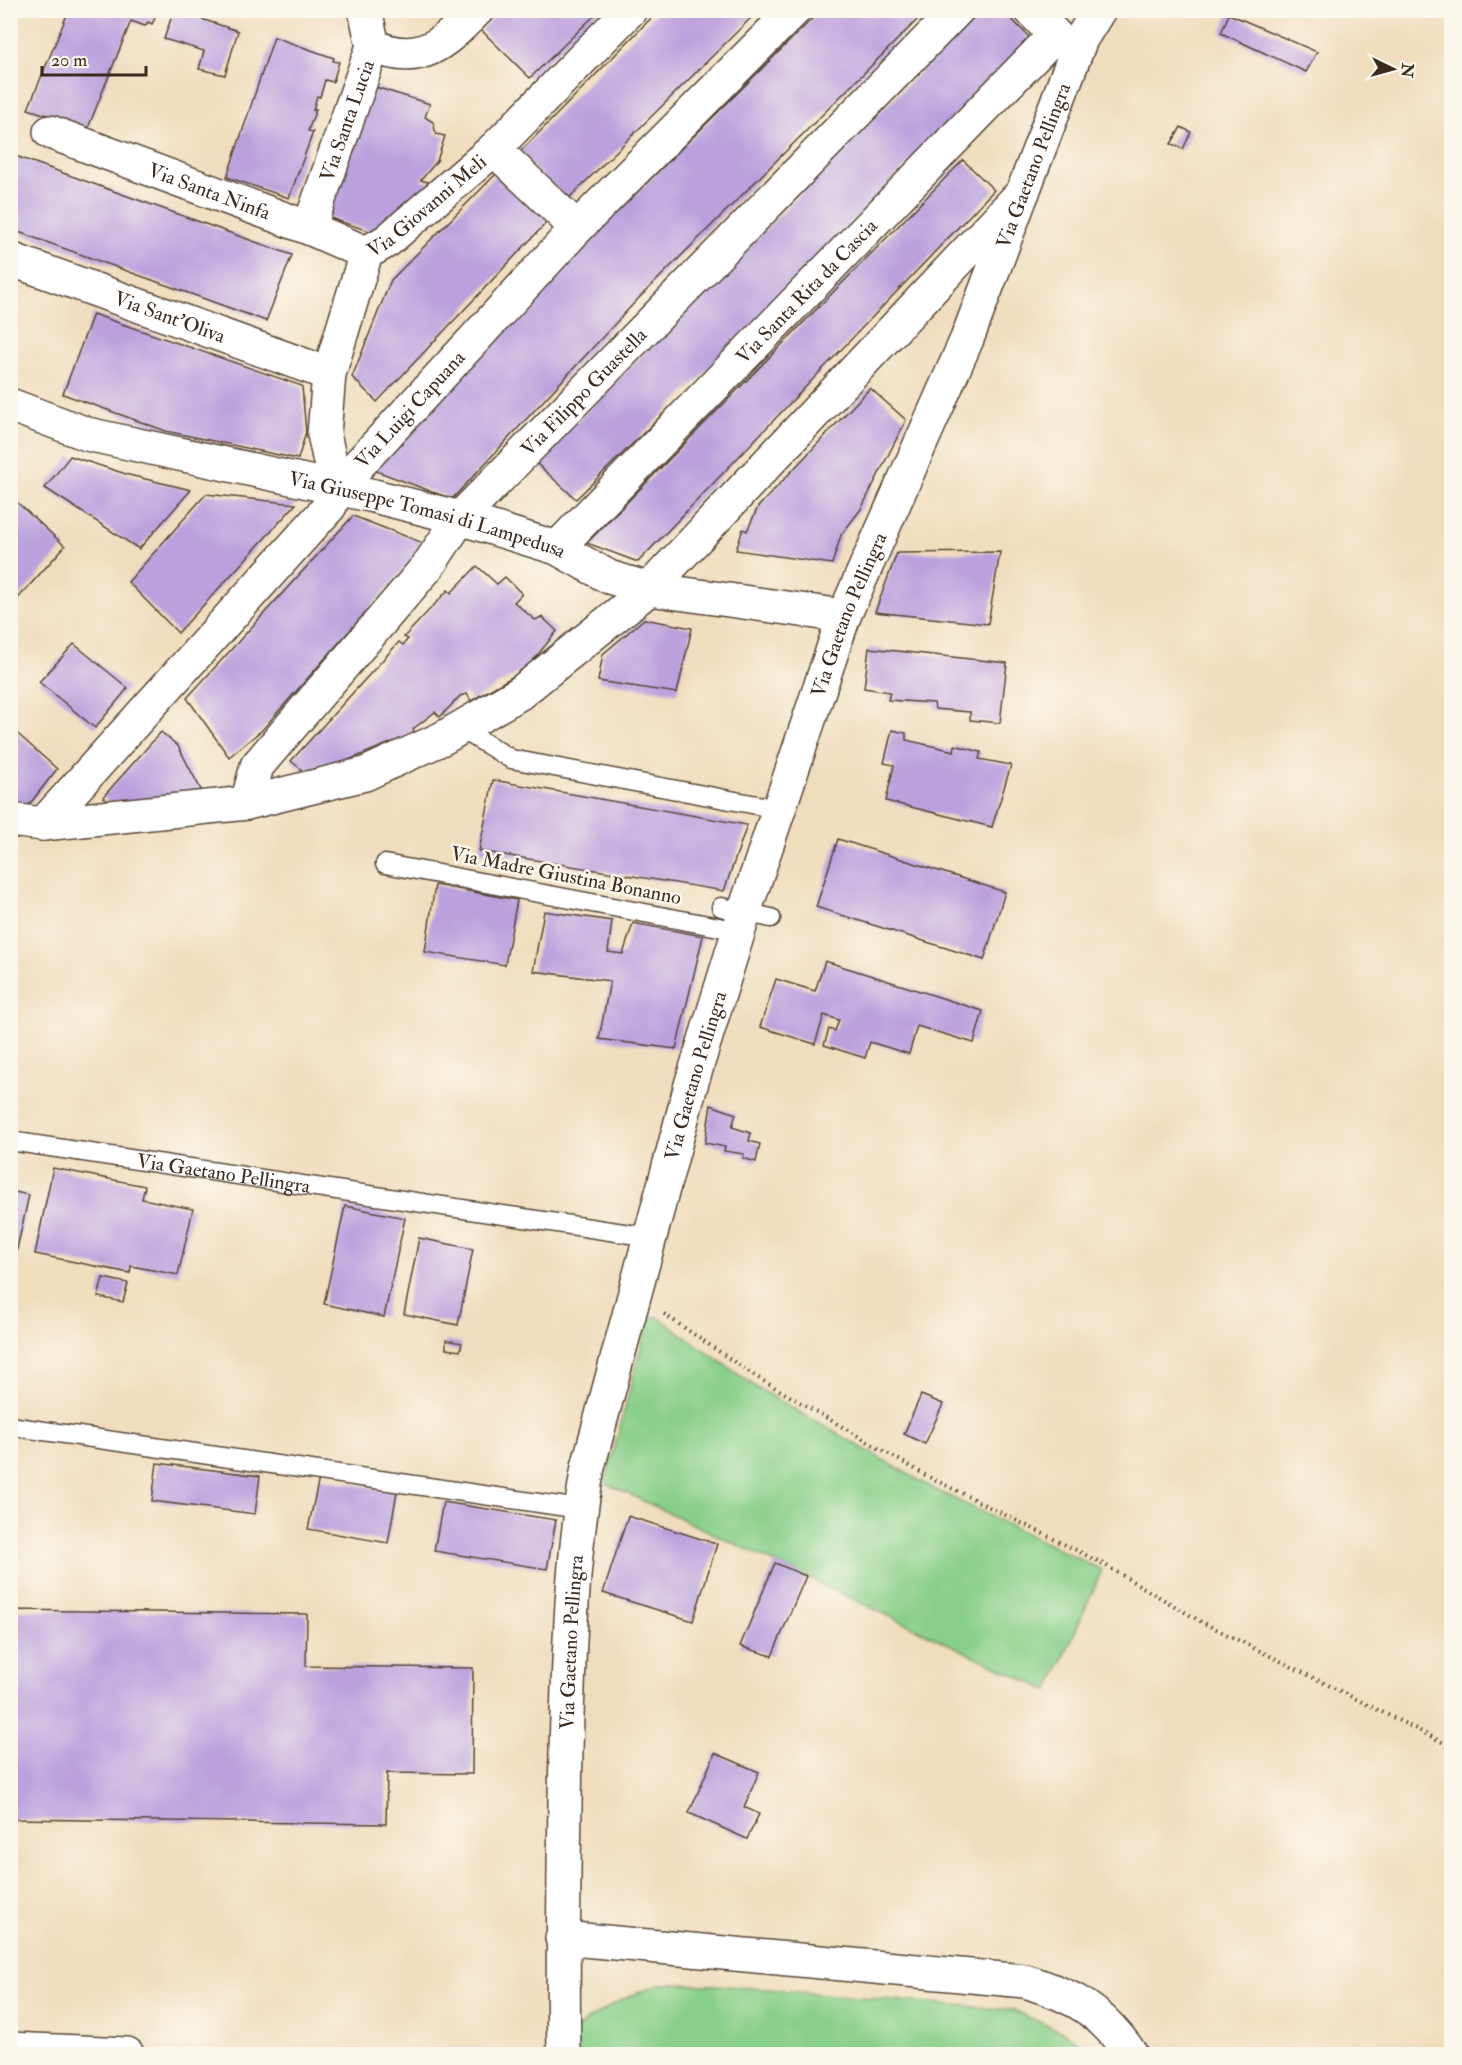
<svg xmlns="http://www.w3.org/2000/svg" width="1462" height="2065" font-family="'IM FELL Double Pica',serif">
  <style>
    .green { fill: #88cf89; stroke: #627c54; stroke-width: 1.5 }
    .building { fill: #baa0dd }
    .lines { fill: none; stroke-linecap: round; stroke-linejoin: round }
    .service-casing { stroke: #564536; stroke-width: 21 }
    .minor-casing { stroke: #564536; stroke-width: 36 }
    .tertiary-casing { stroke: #564536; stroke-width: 36 }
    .primary-casing { stroke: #564536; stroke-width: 36 }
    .path { stroke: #564536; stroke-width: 4; stroke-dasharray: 1.5 4.5; stroke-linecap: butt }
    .service { stroke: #fff; stroke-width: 18 }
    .minor { stroke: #fff; stroke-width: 33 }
    .tertiary { stroke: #fff; stroke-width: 33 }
    .primary { stroke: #fff; stroke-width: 33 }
    .labels { text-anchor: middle; stroke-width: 5; stroke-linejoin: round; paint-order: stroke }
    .street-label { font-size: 20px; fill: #3b2a1e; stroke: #fbf7ec }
  </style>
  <rect width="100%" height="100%" fill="#fbf7ec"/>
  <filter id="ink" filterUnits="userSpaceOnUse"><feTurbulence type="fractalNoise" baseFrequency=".0167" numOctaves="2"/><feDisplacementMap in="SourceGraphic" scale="12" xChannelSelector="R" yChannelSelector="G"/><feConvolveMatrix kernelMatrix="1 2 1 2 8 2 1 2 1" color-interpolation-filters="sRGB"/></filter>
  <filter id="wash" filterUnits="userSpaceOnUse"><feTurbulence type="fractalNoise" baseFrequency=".008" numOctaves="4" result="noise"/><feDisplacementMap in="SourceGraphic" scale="24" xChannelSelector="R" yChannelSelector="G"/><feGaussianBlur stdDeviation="1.35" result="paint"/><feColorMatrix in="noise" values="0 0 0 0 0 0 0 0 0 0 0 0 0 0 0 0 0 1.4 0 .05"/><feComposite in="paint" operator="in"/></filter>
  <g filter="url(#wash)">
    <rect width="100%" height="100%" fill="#f0ddbd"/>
    <g class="green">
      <polygon points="652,1317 658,1317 759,1389 936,1490 1102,1570 1049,1691 605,1483 648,1321"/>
      <path d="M662,1984l56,1 294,25 53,23 28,21h-519l-2,-22c29,-22 56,-38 90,-48z"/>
    </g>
    <g id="blocks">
      <g class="building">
        <polygon points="69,10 145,10 155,18 152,24 148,22 145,26 131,21 88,128 28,109"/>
        <polygon points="174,10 238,31 225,75 199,69 204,51 164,39"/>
        <polygon points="501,10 600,10 530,78 481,30"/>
        <polygon points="659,10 759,10 566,201 519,153"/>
        <polygon points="821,10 927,10 638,299 452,499 368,468 585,244"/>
        <polygon points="981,10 1003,10 1030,38 709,369 576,499 536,463"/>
        <polygon points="1229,14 1317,52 1306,72 1221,33"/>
        <polygon points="274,37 334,58 333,61 339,62 333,82 325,80 320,97 317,96 313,110 316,109 308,131 313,132 289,198 227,177"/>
        <polygon points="372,86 430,104 425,117 433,122 436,134 445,136 437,161 421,180 431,183 378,234 327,217"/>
        <polygon points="1181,127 1191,132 1183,149 1171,144"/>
        <polygon points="10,154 292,255 266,321 10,229"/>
        <polygon points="963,160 994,190 638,562 587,543"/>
        <polygon points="499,171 549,220 377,402 352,377 391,280"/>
        <polygon points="93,314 302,386 306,432 298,459 166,431 63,394"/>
        <polygon points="870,388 906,420 861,509 841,535 832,564 736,550 743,529 747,531 758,507"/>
        <polygon points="70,456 129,475 191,490 139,549 45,488"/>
        <polygon points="206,494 296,504 178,633 128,582"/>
        <polygon points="10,496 65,546 10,607"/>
        <polygon points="353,516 426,544 262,730 229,757 187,698"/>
        <polygon points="1000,552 988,624 875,612 897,553"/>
        <polygon points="477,566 497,584 505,577 522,594 514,602 535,620 542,617 557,631 527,668 471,701 467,694 460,696 440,717 435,712 413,729 415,733 309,776 291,761 399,642 403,645 408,639 404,637 448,590 451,593"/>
        <polygon points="644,619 692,628 677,693 598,681 603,654"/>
        <polygon points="74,644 128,688 95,728 39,682"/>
        <polygon points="869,648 1007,663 1000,723 970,720 970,712 935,709 934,703 888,700 890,692 864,688"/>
        <polygon points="10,727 57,769 28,806 10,809"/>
        <polygon points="892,730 906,733 906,740 954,751 955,745 981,752 979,759 1011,765 992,827 886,801 894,765 884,763"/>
        <polygon points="161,732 178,746 201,790 191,803 120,811 103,797"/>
        <polygon points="493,780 747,825 724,891 479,851"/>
        <polygon points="838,839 1005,892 984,960 816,907"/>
        <polygon points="435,885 517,900 505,965 425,952"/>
        <polygon points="544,911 612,921 608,952 623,954 633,923 703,936 676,1049 599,1039 610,981 533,971"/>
        <polygon points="825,961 983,1011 974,1043 917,1026 909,1054 870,1042 865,1058 824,1045 829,1029 835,1031 839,1020 824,1015 815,1044 760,1027 776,979 815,991"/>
        <polygon points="711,1105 736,1114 732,1127 751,1133 749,1141 760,1144 756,1162 743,1158 744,1154 724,1151 725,1147 705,1143"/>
        <polygon points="53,1168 145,1186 142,1199 193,1209 178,1275 131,1266 130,1273 35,1254"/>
        <polygon points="10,1191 29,1195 15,1258 10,1257"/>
        <polygon points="345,1206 405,1218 384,1317 324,1304"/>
        <polygon points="419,1238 473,1249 458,1325 404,1314"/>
        <polygon points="103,1278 128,1283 123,1302 98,1297"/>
        <polygon points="446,1340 462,1343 460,1351 446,1349"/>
        <polygon points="921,1395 943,1404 925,1444 904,1434"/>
        <polygon points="157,1463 260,1476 255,1514 152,1501"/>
        <polygon points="319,1478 397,1492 388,1543 308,1529"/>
        <polygon points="443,1502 556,1520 547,1569 434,1551"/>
        <polygon points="628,1516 717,1544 693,1621 603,1593"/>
        <polygon points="775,1563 806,1576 772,1656 740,1646"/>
        <polygon points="10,1610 307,1614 306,1666 473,1668 472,1774 387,1773 386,1824 10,1819"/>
        <polygon points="715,1753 759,1772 744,1807 759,1814 747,1839 689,1813"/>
      </g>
    </g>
  </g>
  <g filter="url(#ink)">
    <use href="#blocks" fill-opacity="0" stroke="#564536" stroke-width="1.5"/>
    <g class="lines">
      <g class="service-casing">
        <g id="service">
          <polyline points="460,728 511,759 778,809"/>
          <polyline points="385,864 740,931"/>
          <polyline points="721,907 771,918"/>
          <path id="s1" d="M10,1141l640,96"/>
          <polyline points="10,1426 580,1509"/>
        </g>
      </g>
      <g class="minor-casing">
        <g id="minor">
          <polyline points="1031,10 1055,35"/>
          <path d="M373,46c48,21 71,-3 104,-36"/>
          <path id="s2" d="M50,132l259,96 57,25"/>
          <polyline points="494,149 577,228"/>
          <path id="s3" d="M309,228l64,-182 -8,-36"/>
          <path id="s4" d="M10,259l319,115"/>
          <path id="s5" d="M10,405l77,29 287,62 86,22 97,30 52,29 40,12 195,27"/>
          <path id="s6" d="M336,489l-12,-55 5,-60 37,-121 21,-12 107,-92 136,-139"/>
          <path id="s7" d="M557,548l498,-513"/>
          <path id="s8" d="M247,803l10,-37 171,-200 32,-48 497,-508"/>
          <polyline points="10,820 43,824 247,803 365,774 443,738 520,693 649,589 1023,192"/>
          <path id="s9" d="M43,824l287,-318 6,-17 241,-261 217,-218"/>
        </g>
      </g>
      <g class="tertiary-casing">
        <g id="tertiary">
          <path d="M562,1938l463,43c51,16 75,29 106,73"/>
          <path id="s10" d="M564,2054c-2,-102 0,-203 2,-305 3,-95 5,-188 22,-282l103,-382 57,-184 96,-285 123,-277 114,-300 18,-29"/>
        </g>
      </g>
      <g class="primary-casing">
        <polyline id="primary" points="10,2049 127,2054"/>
      </g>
      <polyline class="path" points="664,1314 755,1376 925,1475 1098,1561 1200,1621 1452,1747"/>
      <use href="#service" class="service"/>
      <use href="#minor" class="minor"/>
      <use href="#tertiary" class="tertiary"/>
      <use href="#primary" class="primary"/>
    </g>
  </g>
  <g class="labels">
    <g class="street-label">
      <text dy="7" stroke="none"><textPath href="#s3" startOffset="114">Via Santa Lucia</textPath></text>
      <text dy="7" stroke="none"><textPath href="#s10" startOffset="1966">Via Gaetano Pellingra</textPath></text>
      <text dy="7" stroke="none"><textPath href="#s2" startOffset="170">Via Santa Ninfa</textPath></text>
      <text dy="7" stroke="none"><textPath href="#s6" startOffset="320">Via Giovanni Meli</textPath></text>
      <text dy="7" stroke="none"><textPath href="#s7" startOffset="358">Via Santa Rita da Cascia</textPath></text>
      <text dy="7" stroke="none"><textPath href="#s4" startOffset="170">Via Sant'Oliva</textPath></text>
      <text dy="7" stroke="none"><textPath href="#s8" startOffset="536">Via Filippo Guastella</textPath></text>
      <text dy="7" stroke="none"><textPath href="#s9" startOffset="555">Via Luigi Capuana</textPath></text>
      <text dy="7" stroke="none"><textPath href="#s5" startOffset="432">Via Giuseppe Tomasi di Lampedusa</textPath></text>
      <text dy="7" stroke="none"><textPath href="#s10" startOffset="1480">Via Gaetano Pellingra</textPath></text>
      <text transform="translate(566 875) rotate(11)" y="7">Via Madre Giustina Bonanno</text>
      <text dy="7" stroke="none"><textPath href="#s10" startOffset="994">Via Gaetano Pellingra</textPath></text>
      <text dy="7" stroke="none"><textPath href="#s1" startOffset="216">Via Gaetano Pellingra</textPath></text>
      <text dy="7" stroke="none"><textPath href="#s10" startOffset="412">Via Gaetano Pellingra</textPath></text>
    </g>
  </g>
  <rect width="1462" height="2065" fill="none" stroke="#fbf7ec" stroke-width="36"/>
  <g transform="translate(1393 69) rotate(95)" stroke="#fbf7ec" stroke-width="4.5" paint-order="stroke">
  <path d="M0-4.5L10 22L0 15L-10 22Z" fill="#3b2a1e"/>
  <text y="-9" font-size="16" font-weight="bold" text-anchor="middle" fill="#3b2a1e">N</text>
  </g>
  <path d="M42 66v9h104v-9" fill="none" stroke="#3b2a1e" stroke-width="3"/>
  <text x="51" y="66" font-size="18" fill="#3b2a1e" stroke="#fbf7ec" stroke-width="4.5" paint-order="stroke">20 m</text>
</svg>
